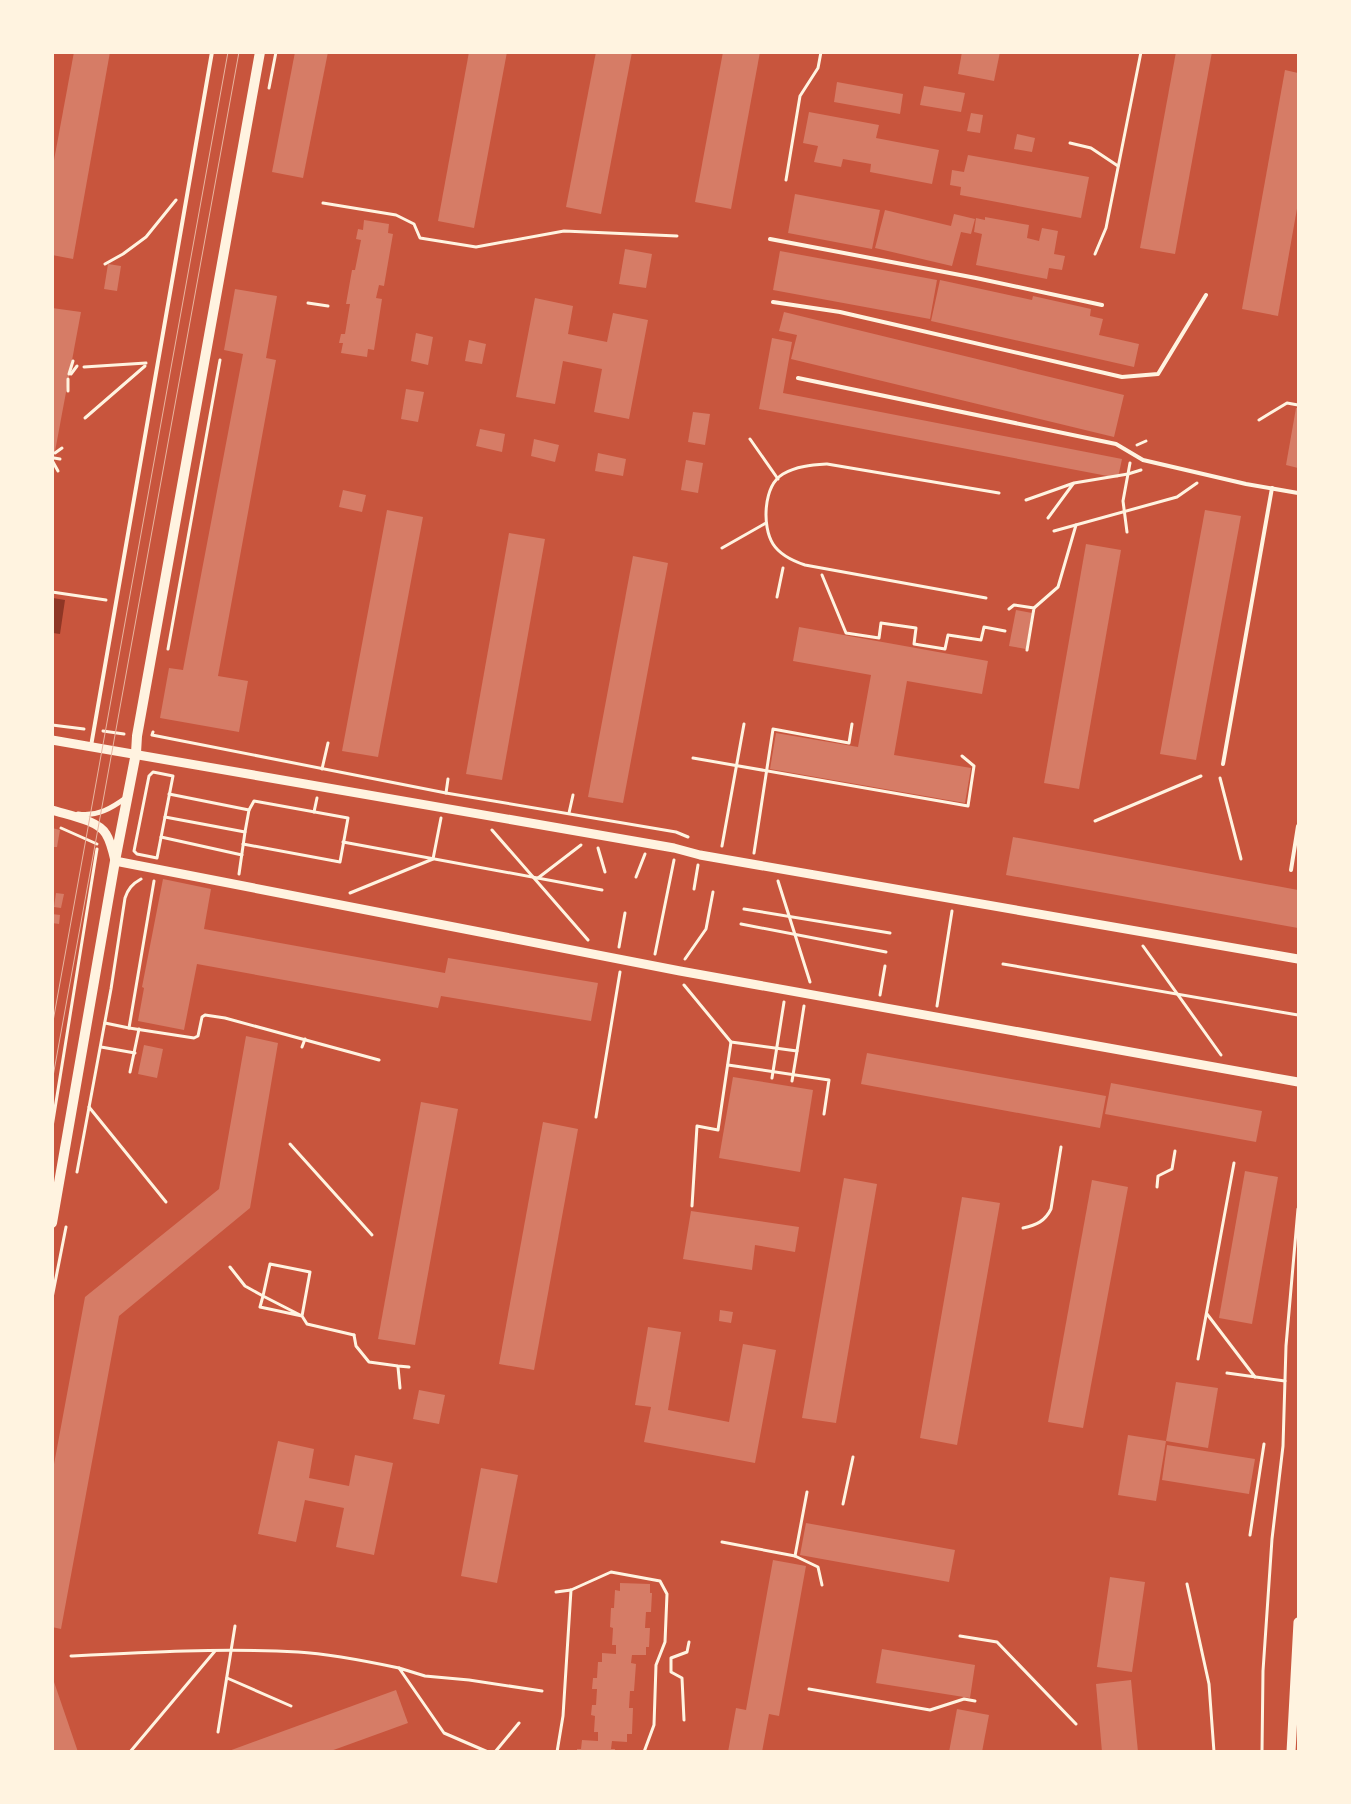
<svg xmlns="http://www.w3.org/2000/svg" width="1351" height="1804" font-family="'Fira Sans Condensed',sans-serif">
  <style>
    .water { fill: #8f3625 }
    .building { fill: #d67c66 }
    .lines { fill: none; stroke-linecap: round; stroke-linejoin: round }
    .path { stroke: #fff3e0; stroke-width: 3 }
    .service { stroke: #fff3e0; stroke-width: 4 }
    .minor { stroke: #fff3e0; stroke-width: 5 }
    .tertiary { stroke: #fff3e0; stroke-width: 9 }
    .secondary { stroke: #fff3e0; stroke-width: 10 }
    .tram { stroke: #e9b49f; stroke-width: 1 }
  </style>
  <rect width="100%" height="100%" fill="#c8553d"/>
  <polygon class="water" points="53,598 65,600 60,634 53,633"/>
  <g class="building">
    <polygon points="74,52 110,52 73,259 52,255 52,171"/>
    <polygon points="295,52 328,52 303,178 272,172"/>
    <polygon points="469,52 507,52 474,228 438,221"/>
    <polygon points="596,52 632,52 601,214 566,207"/>
    <polygon points="723,52 760,52 731,209 695,202"/>
    <polygon points="962,52 1000,52 994,81 958,74"/>
    <polygon points="1176,52 1212,52 1175,254 1140,248"/>
    <polygon points="1285,70 1298,73 1298,203 1278,316 1242,309"/>
    <polygon points="837,82 903,94 900,114 834,102"/>
    <polygon points="924,86 965,93 961,112 920,105"/>
    <polygon points="809,112 879,125 876,138 939,150 932,184 870,172 871,164 843,159 841,167 814,162 818,146 803,143"/>
    <polygon points="971,113 983,115 980,133 967,131"/>
    <polygon points="1017,134 1035,138 1032,152 1014,149"/>
    <polygon points="968,155 1089,177 1081,218 960,195 961,187 950,185 952,170 964,172"/>
    <polygon points="795,194 880,210 872,249 788,233"/>
    <polygon points="885,210 951,226 954,214 975,219 971,234 961,232 952,266 875,248"/>
    <polygon points="985,217 1029,225 1027,238 1039,241 1042,228 1058,231 1054,254 1065,256 1062,270 1049,268 1047,279 976,265 982,234 974,232 976,218 985,220"/>
    <polygon points="364,220 389,224 388,233 393,234 384,286 379,285 376,298 382,299 374,350 368,349 367,357 341,353 343,343 339,343 341,334 345,334 350,304 346,304 352,270 355,270 361,240 356,239 358,229 363,230"/>
    <polygon points="625,249 652,254 646,288 619,284"/>
    <polygon points="780,251 937,280 930,319 773,290"/>
    <polygon points="108,264 121,266 117,291 104,289"/>
    <polygon points="940,280 1032,300 1033,296 1091,309 1090,316 1103,319 1099,335 1139,344 1134,367 931,321"/>
    <polygon points="235,289 277,296 266,358 276,360 218,676 248,681 239,732 160,718 169,668 183,670 243,354 224,350"/>
    <polygon points="535,298 573,306 568,334 607,342 613,313 648,320 629,419 594,412 602,369 563,361 555,404 516,397"/>
    <polygon points="52,308 81,312 53,462 52,461"/>
    <polygon points="784,312 1124,395 1114,437 791,359 797,335 779,331"/>
    <polygon points="416,333 433,337 428,365 411,361"/>
    <polygon points="772,338 792,342 783,393 1122,459 1118,478 759,409"/>
    <polygon points="469,340 486,344 482,364 465,361"/>
    <polygon points="406,389 424,392 418,422 401,419"/>
    <polygon points="1296,408 1298,408 1298,468 1286,465"/>
    <polygon points="693,412 710,414 705,445 688,442"/>
    <polygon points="480,429 505,434 502,452 476,446"/>
    <polygon points="534,439 559,445 555,462 531,456"/>
    <polygon points="598,453 626,459 623,476 595,471"/>
    <polygon points="686,460 703,463 698,493 681,490"/>
    <polygon points="343,490 366,495 362,512 339,507"/>
    <polygon points="387,510 423,517 378,757 342,751"/>
    <polygon points="1205,510 1241,516 1196,760 1160,754"/>
    <polygon points="509,533 545,539 502,780 466,774"/>
    <polygon points="1086,544 1121,550 1079,789 1044,783"/>
    <polygon points="633,556 668,563 623,803 588,797"/>
    <polygon points="1016,610 1032,613 1026,649 1009,646"/>
    <polygon points="799,627 988,661 982,694 907,681 894,755 971,768 965,803 770,769 776,733 858,747 871,675 793,661"/>
    <polygon points="52,828 60,830 57,847 52,847"/>
    <polygon points="1013,837 1298,890 1298,928 1006,875"/>
    <polygon points="163,879 211,889 204,929 445,973 448,958 598,983 591,1021 441,996 438,1008 197,964 184,1030 138,1021 144,988 142,987"/>
    <polygon points="56,893 64,894 61,908 54,907"/>
    <polygon points="52,914 60,915 59,924 52,923"/>
    <polygon points="246,1036 278,1043 250,1208 119,1316 61,1629 52,1627 52,1475 85,1297 219,1189"/>
    <polygon points="144,1045 163,1049 157,1078 138,1074"/>
    <polygon points="867,1053 1106,1096 1100,1128 861,1084"/>
    <polygon points="733,1077 813,1090 800,1172 719,1158"/>
    <polygon points="1111,1083 1262,1111 1256,1142 1105,1114"/>
    <polygon points="421,1102 458,1109 415,1345 378,1339"/>
    <polygon points="543,1122 578,1129 534,1370 499,1364"/>
    <polygon points="1245,1171 1278,1177 1252,1324 1219,1318"/>
    <polygon points="844,1178 877,1184 836,1423 802,1418"/>
    <polygon points="1092,1180 1128,1187 1083,1428 1048,1422"/>
    <polygon points="962,1197 1000,1203 957,1445 920,1438"/>
    <polygon points="691,1211 799,1227 795,1252 755,1245 752,1270 683,1259"/>
    <polygon points="720,1310 733,1312 731,1323 719,1321"/>
    <polygon points="648,1327 681,1332 668,1410 729,1422 743,1344 776,1350 755,1463 644,1442 651,1407 635,1405"/>
    <polygon points="1176,1382 1218,1388 1208,1448 1166,1441"/>
    <polygon points="419,1390 445,1395 439,1424 413,1419"/>
    <polygon points="1128,1435 1166,1441 1156,1501 1118,1495"/>
    <polygon points="278,1441 314,1449 309,1478 349,1486 355,1455 393,1463 374,1555 336,1547 344,1508 305,1500 296,1542 258,1534"/>
    <polygon points="1167,1445 1255,1459 1249,1494 1162,1480"/>
    <polygon points="481,1468 518,1475 497,1583 461,1576"/>
    <polygon points="806,1523 955,1550 949,1582 800,1555"/>
    <polygon points="773,1560 806,1566 779,1716 769,1714 762,1752 728,1752 736,1708 746,1710"/>
    <polygon points="1110,1577 1145,1582 1132,1672 1097,1667"/>
    <polygon points="620,1583 650,1584 650,1593 652,1593 651,1612 646,1612 645,1628 650,1628 649,1647 646,1647 646,1655 632,1655 631,1663 636,1664 634,1691 630,1691 629,1708 633,1708 632,1734 627,1734 627,1742 612,1741 611,1749 615,1749 615,1752 577,1752 577,1749 581,1749 582,1740 598,1741 598,1732 594,1732 595,1716 591,1715 592,1705 596,1705 597,1689 592,1689 593,1678 597,1678 598,1662 602,1662 602,1653 616,1654 616,1645 612,1645 613,1628 610,1627 611,1608 614,1608 615,1590 620,1591"/>
    <polygon points="882,1649 975,1665 970,1698 876,1683"/>
    <polygon points="52,1679 53,1679 78,1752 52,1752"/>
    <polygon points="1131,1680 1138,1752 1102,1752 1096,1684"/>
    <polygon points="396,1690 408,1723 328,1752 226,1752"/>
    <polygon points="957,1709 989,1715 982,1752 949,1752"/>
  </g>
  <g class="lines">
    <g class="path">
      <polyline points="269,88 276,52"/>
      <polyline points="1070,143 1091,148 1118,166"/>
      <polyline points="786,180 800,96 818,68 821,52"/>
      <polyline points="323,203 396,215 414,224 420,238 476,247 564,231 677,236"/>
      <polyline points="1095,254 1106,228 1141,52"/>
      <polyline points="105,264 123,254 146,237 176,200"/>
      <polyline points="308,303 328,306"/>
      <polyline points="84,367 146,363"/>
      <polyline points="69,374 73,361"/>
      <polyline points="71,374 77,366"/>
      <polyline points="68,391 68,379"/>
      <polyline points="85,418 145,366"/>
      <polyline points="1259,420 1287,403 1298,405"/>
      <polyline points="750,439 778,479"/>
      <polyline points="1137,445 1146,441"/>
      <polyline points="55,453 62,448"/>
      <polyline points="54,458 60,459"/>
      <polyline points="53,462 58,471"/>
      <polyline points="1026,500 1074,483 1128,474 1141,470"/>
      <polyline points="1048,518 1073,484"/>
      <polyline points="1054,531 1177,497 1197,483"/>
      <polyline points="1127,532 1123,501 1130,463"/>
      <polyline points="722,548 766,523"/>
      <polyline points="822,575 846,633 879,638 881,623 916,628 914,644 945,649 948,635 981,640 984,627 1005,631"/>
      <polyline points="52,592 106,600"/>
      <polyline points="777,597 783,568"/>
      <path d="M986,598l-181,-33c-12,-4 -25,-10 -32,-21 -11,-17 -10,-58 10,-70 13,-8 29,-9 44,-10l172,29"/>
      <polyline points="1034,608 1058,587 1076,525"/>
      <polyline points="1009,609 1014,605 1034,608 1027,650"/>
      <polyline points="168,649 220,360"/>
      <polyline points="52,725 84,729"/>
      <polyline points="103,731 124,734"/>
      <polyline points="153,732 152,735 446,793 676,832 688,837"/>
      <polyline points="693,758 968,806 974,766 962,756"/>
      <polyline points="322,769 328,743"/>
      <polygon points="153,772 173,776 157,858 137,854 134,851 149,776"/>
      <polyline points="1220,778 1241,859"/>
      <polyline points="446,793 448,779"/>
      <polyline points="169,794 249,810"/>
      <polyline points="314,812 317,798"/>
      <polyline points="569,813 573,795"/>
      <polyline points="165,817 245,832 239,874"/>
      <polyline points="1095,821 1201,776"/>
      <polyline points="61,828 97,844"/>
      <polyline points="492,830 588,940"/>
      <polyline points="161,837 242,855"/>
      <polyline points="343,842 602,890"/>
      <polyline points="243,844 340,862 348,818 254,801 249,810 245,832"/>
      <polyline points="722,846 744,724"/>
      <polyline points="598,848 605,872"/>
      <polyline points="754,853 773,729 849,743 852,724"/>
      <polyline points="636,877 645,854"/>
      <polyline points="538,878 581,845"/>
      <polyline points="154,881 129,1028 194,1038 198,1036 202,1017 205,1015 225,1018 379,1060"/>
      <polyline points="778,881 810,982"/>
      <polyline points="694,889 698,865"/>
      <polyline points="350,893 433,859 441,818"/>
      <polyline points="744,909 890,933"/>
      <polyline points="741,924 886,952"/>
      <polyline points="1143,946 1221,1055"/>
      <polyline points="619,947 625,913"/>
      <polyline points="655,954 674,860"/>
      <polyline points="685,959 706,929 713,892"/>
      <polyline points="1003,964 1298,1015"/>
      <polyline points="684,985 731,1042 718,1130 697,1126 692,1206"/>
      <polyline points="880,995 885,966"/>
      <polyline points="937,1006 952,911"/>
      <polyline points="105,1023 129,1028"/>
      <polyline points="731,1042 797,1051 804,1006"/>
      <polyline points="101,1047 135,1053"/>
      <polyline points="302,1047 305,1039"/>
      <polyline points="728,1065 829,1080 824,1114"/>
      <polyline points="130,1072 139,1029"/>
      <polyline points="772,1078 784,1002"/>
      <polyline points="792,1081 797,1051"/>
      <polyline points="89,1107 166,1202"/>
      <polyline points="596,1117 620,972"/>
      <polyline points="52,1127 97,849"/>
      <polyline points="290,1144 372,1235"/>
      <path d="M77,1172l34,-183 14,-91c3,-9 7,-14 16,-19"/>
      <polyline points="1157,1187 1158,1176 1172,1169 1175,1151"/>
      <path d="M1023,1228c14,-3 22,-7 28,-19l10,-62"/>
      <polyline points="230,1267 245,1286 263,1296 260,1307 302,1316 310,1272 270,1264 263,1296 302,1316 307,1324 354,1335"/>
      <polyline points="52,1298 66,1227"/>
      <polyline points="1207,1314 1255,1377"/>
      <polyline points="354,1335 356,1346 369,1362 398,1366 409,1367"/>
      <polyline points="1198,1359 1234,1163"/>
      <polyline points="398,1367 400,1388"/>
      <polyline points="1227,1373 1285,1381"/>
      <polyline points="843,1504 853,1457"/>
      <polyline points="1250,1535 1264,1444"/>
      <polyline points="722,1542 795,1556 818,1567 822,1585"/>
      <polyline points="795,1556 807,1492"/>
      <polyline points="1187,1584 1209,1684 1214,1752"/>
      <polyline points="556,1592 571,1590 611,1572 660,1581 667,1594 665,1642 656,1665 654,1725 644,1752"/>
      <polyline points="960,1636 997,1642 1076,1724"/>
      <path d="M71,1656c76,-4 151,-8 227,-4 34,2 68,9 101,16"/>
      <polyline points="227,1678 291,1706"/>
      <polyline points="809,1689 930,1710 964,1699 975,1701"/>
      <polyline points="684,1720 682,1678 671,1672 671,1658 687,1652 689,1642"/>
      <polyline points="218,1732 235,1626"/>
      <polyline points="130,1752 215,1651"/>
      <polyline points="488,1752 444,1733 399,1668 425,1676 469,1680 542,1691"/>
      <polyline points="495,1752 519,1723"/>
      <polyline points="557,1752 563,1716 571,1590"/>
      <polyline points="1262,1752 1263,1671 1272,1539 1283,1446 1286,1346 1298,1209"/>
    </g>
    <g class="service">
      <polyline points="770,239 976,278 1102,305"/>
      <polyline points="773,302 840,312 1122,377 1158,374 1206,295"/>
      <polyline points="798,378 1116,444 1143,460 1246,484 1298,493"/>
      <polyline points="91,746 212,52"/>
      <polyline points="1223,764 1272,488"/>
      <polyline points="1291,870 1298,826"/>
    </g>
    <path class="minor" d="M78,814c19,3 34,-6 49,-17"/>
    <g class="tertiary">
      <polyline points="52,740 674,848 700,855 1298,959"/>
      <path d="M52,810c15,5 46,10 54,24 5,8 7,18 9,27l565,110 618,111"/>
      <polyline points="1291,1752 1298,1622"/>
    </g>
    <polyline class="secondary" points="52,1223 115,861 136,753 137,736 260,52"/>
    <g class="tram">
      <polyline points="52,1027 228,52"/>
      <polyline points="52,1082 239,52"/>
    </g>
  </g>
  <rect width="1351" height="1804" fill="none" stroke="#fff3e0" stroke-width="108"/>
</svg>
